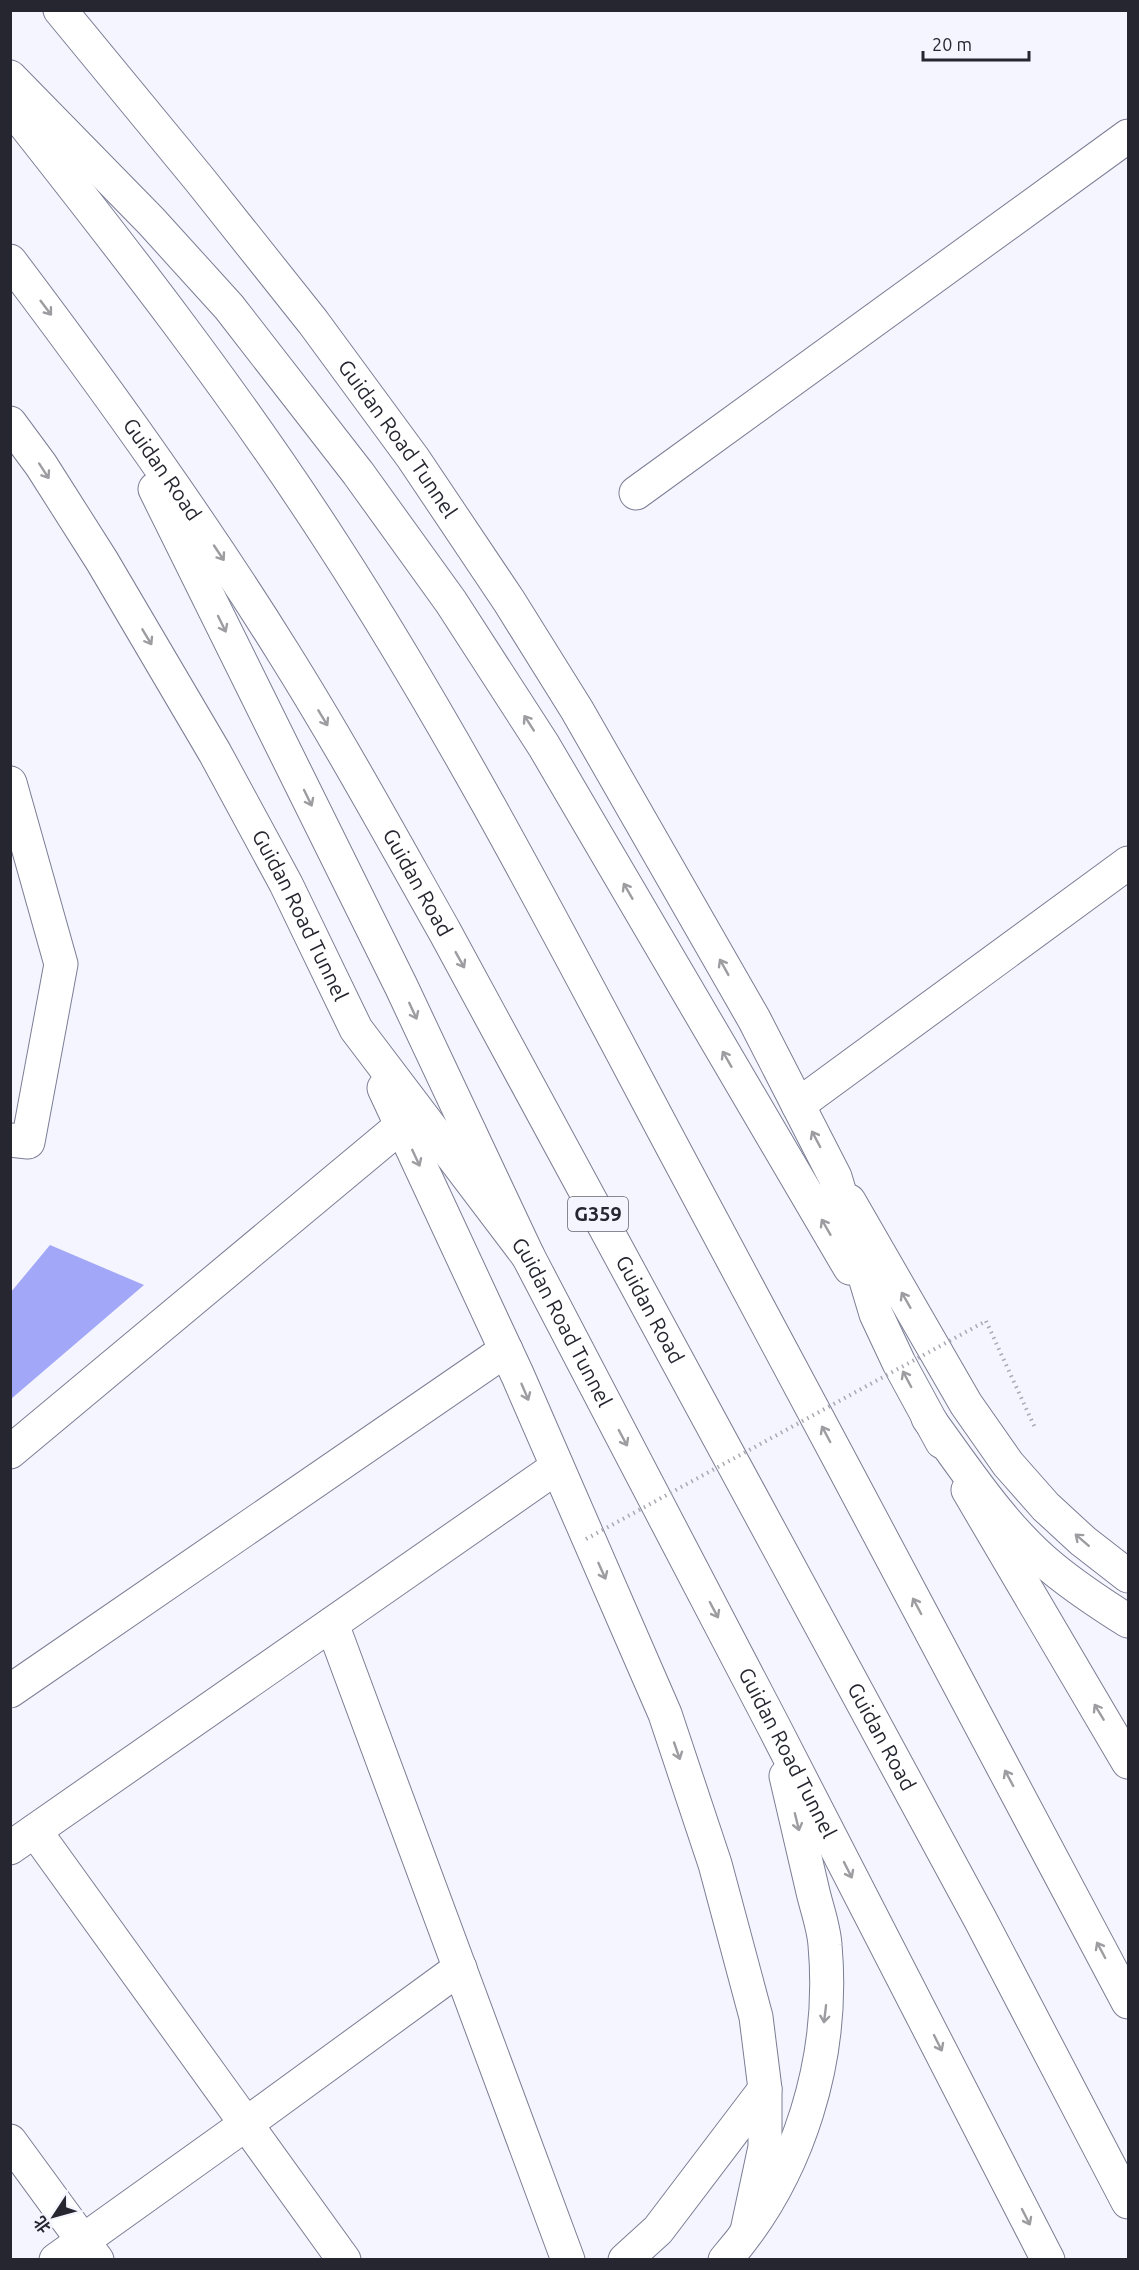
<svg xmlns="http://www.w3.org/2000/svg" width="1139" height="2270" font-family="Ubuntu,'Noto Sans SC',sans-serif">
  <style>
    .water { fill: #a2a7f7 }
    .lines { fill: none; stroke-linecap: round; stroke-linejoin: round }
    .minor-casing { stroke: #7b7e94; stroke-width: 35 }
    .major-casing { stroke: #7b7e94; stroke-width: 35 }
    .highway-casing { stroke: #7b7e94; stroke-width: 35 }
    .path { stroke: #a8a9b2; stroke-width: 4; stroke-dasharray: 1.5 4.5; stroke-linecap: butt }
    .minor { stroke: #fff; stroke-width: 33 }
    .major { stroke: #fff; stroke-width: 33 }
    .highway { stroke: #fff; stroke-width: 33 }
    .path-bridge { stroke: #a8a9b2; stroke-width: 4; stroke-dasharray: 1.5 4.5; stroke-linecap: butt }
    .oneway { stroke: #9d9da1 }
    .labels { text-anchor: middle; stroke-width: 4.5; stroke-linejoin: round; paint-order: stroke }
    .shield { fill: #f4f5ff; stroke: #63646d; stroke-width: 1.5 }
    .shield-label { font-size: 20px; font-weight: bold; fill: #25262f }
    .street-label { font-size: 21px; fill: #25262f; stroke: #f4f5ff }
  </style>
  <rect width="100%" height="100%" fill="#f4f5ff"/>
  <polygon class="water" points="50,1245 144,1285 11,1399 11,1292"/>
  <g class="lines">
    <g class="minor-casing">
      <g id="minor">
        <polyline points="636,493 1128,136"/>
        <polyline points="10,783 61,964 28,1142 10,1140"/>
        <polyline points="798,1105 1128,863"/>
        <polyline points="849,1201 966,1404 1008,1464 1046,1507 1083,1541 1128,1576"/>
        <polyline points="10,1452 401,1126"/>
        <polyline points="332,1624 568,2260"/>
        <polyline points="10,1691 506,1350"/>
        <polyline points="35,1831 344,2260"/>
        <polyline points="10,1848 557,1467"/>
        <polyline points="10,2141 97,2260"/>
        <polyline points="56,2260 246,2124 460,1968"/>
        <polyline points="625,2260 658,2230 765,2089"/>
      </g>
    </g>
    <g class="major-casing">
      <g id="major">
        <path id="s1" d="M60,10l140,170 113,142 100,136 96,143 68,109 177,309 81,158 41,137 23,49 43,79"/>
        <polyline points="10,77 151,221 229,307 358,473 451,602 544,746 850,1268"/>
        <path id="s2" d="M10,423l31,42 61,96 113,192 71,131 70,145 172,227 245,469 275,535"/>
        <polyline points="384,1088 518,1376 665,1714 715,1864 756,2017 765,2089 765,2147 747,2231"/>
        <polyline points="968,1490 1128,1762"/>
        <path d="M725,2260c75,-85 110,-203 100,-315 -1,-17 -8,-36 -12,-53 -9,-39 -18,-77 -27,-116"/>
      </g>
    </g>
    <g class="highway-casing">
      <g id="highway">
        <path d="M10,106c113,143 224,285 322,437 129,199 237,410 348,618 150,280 299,560 448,841"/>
        <path id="s3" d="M10,261c96,127 189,256 273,391 57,91 109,186 162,280l535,987 148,283"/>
        <polyline points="155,489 401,986 528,1256"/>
        <path d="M928,1418c37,50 73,107 122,148 25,21 51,38 78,55"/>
      </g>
    </g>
    <polyline class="path" points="986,1321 1036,1430"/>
    <use href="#minor" class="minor"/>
    <use href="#major" class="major"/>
    <use href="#highway" class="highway"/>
    <polyline class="path-bridge" points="586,1539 986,1321"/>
  </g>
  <defs><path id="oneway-shaft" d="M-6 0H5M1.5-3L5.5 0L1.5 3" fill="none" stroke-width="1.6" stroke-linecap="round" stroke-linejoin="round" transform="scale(1.5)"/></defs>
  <g class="oneway">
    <use href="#oneway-shaft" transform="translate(46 308) rotate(53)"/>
    <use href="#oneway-shaft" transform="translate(44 471) rotate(57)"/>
    <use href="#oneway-shaft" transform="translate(219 553) rotate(56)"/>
    <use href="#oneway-shaft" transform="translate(222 624) rotate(64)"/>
    <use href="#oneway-shaft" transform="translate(147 637) rotate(59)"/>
    <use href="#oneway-shaft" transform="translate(323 718) rotate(59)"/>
    <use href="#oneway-shaft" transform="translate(529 723) rotate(-123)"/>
    <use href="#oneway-shaft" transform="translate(308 798) rotate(64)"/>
    <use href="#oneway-shaft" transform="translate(628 891) rotate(-120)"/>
    <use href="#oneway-shaft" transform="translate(460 960) rotate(61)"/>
    <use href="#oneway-shaft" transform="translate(724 967) rotate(-119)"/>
    <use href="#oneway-shaft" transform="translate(413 1011) rotate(65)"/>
    <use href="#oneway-shaft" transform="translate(727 1059) rotate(-120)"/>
    <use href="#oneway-shaft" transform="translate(816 1139) rotate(-118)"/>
    <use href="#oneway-shaft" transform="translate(416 1158) rotate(65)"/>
    <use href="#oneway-shaft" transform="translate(826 1227) rotate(-120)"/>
    <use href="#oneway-shaft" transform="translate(906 1300) rotate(-120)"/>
    <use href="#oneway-shaft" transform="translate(907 1379) rotate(-118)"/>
    <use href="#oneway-shaft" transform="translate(525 1392) rotate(67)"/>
    <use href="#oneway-shaft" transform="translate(826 1434) rotate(-118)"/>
    <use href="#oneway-shaft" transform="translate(623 1438) rotate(62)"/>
    <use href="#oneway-shaft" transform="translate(1082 1540) rotate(-139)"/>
    <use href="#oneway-shaft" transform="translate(602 1571) rotate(66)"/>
    <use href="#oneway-shaft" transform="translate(917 1606) rotate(-118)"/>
    <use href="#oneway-shaft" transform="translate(714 1610) rotate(62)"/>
    <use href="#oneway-shaft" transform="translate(1099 1712) rotate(-121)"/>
    <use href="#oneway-shaft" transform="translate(677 1751) rotate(71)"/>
    <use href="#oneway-shaft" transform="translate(1009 1778) rotate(-118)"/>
    <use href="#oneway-shaft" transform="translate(797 1822) rotate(76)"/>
    <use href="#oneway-shaft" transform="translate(848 1870) rotate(63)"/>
    <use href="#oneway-shaft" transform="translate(1101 1950) rotate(-118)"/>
    <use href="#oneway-shaft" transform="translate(825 2014) rotate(97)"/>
    <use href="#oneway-shaft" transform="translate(938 2043) rotate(63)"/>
    <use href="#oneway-shaft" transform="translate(1026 2217) rotate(63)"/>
  </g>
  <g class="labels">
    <rect class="shield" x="568" y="1197" width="60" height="34" rx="4.5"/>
    <g class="shield-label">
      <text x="598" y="1221">G359</text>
    </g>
    <g class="street-label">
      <text dy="7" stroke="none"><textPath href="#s1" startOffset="546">Guidan Road Tunnel</textPath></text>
      <text dy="7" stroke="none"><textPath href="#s3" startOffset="258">Guidan Road</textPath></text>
      <text dy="7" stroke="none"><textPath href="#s3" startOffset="744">Guidan Road</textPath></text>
      <text dy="7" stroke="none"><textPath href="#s2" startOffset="572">Guidan Road Tunnel</textPath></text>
      <text dy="7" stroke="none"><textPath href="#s3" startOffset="1230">Guidan Road</textPath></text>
      <text dy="7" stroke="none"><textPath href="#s2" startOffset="1058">Guidan Road Tunnel</textPath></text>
      <text dy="7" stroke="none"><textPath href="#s3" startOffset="1716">Guidan Road</textPath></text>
      <text dy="7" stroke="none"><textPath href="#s2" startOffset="1544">Guidan Road Tunnel</textPath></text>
    </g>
  </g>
  <rect width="1139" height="2270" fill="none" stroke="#25262f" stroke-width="24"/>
  <g transform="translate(54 2216) rotate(234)" stroke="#f4f5ff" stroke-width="4.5" paint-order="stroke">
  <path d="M0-4.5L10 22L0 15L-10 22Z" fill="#25262f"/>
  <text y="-9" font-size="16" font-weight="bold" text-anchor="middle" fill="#25262f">北</text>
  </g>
  <path d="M923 51v9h106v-9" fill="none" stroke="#25262f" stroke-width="3"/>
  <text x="932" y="51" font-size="18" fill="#25262f" stroke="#f4f5ff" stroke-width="4.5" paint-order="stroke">20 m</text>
</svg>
